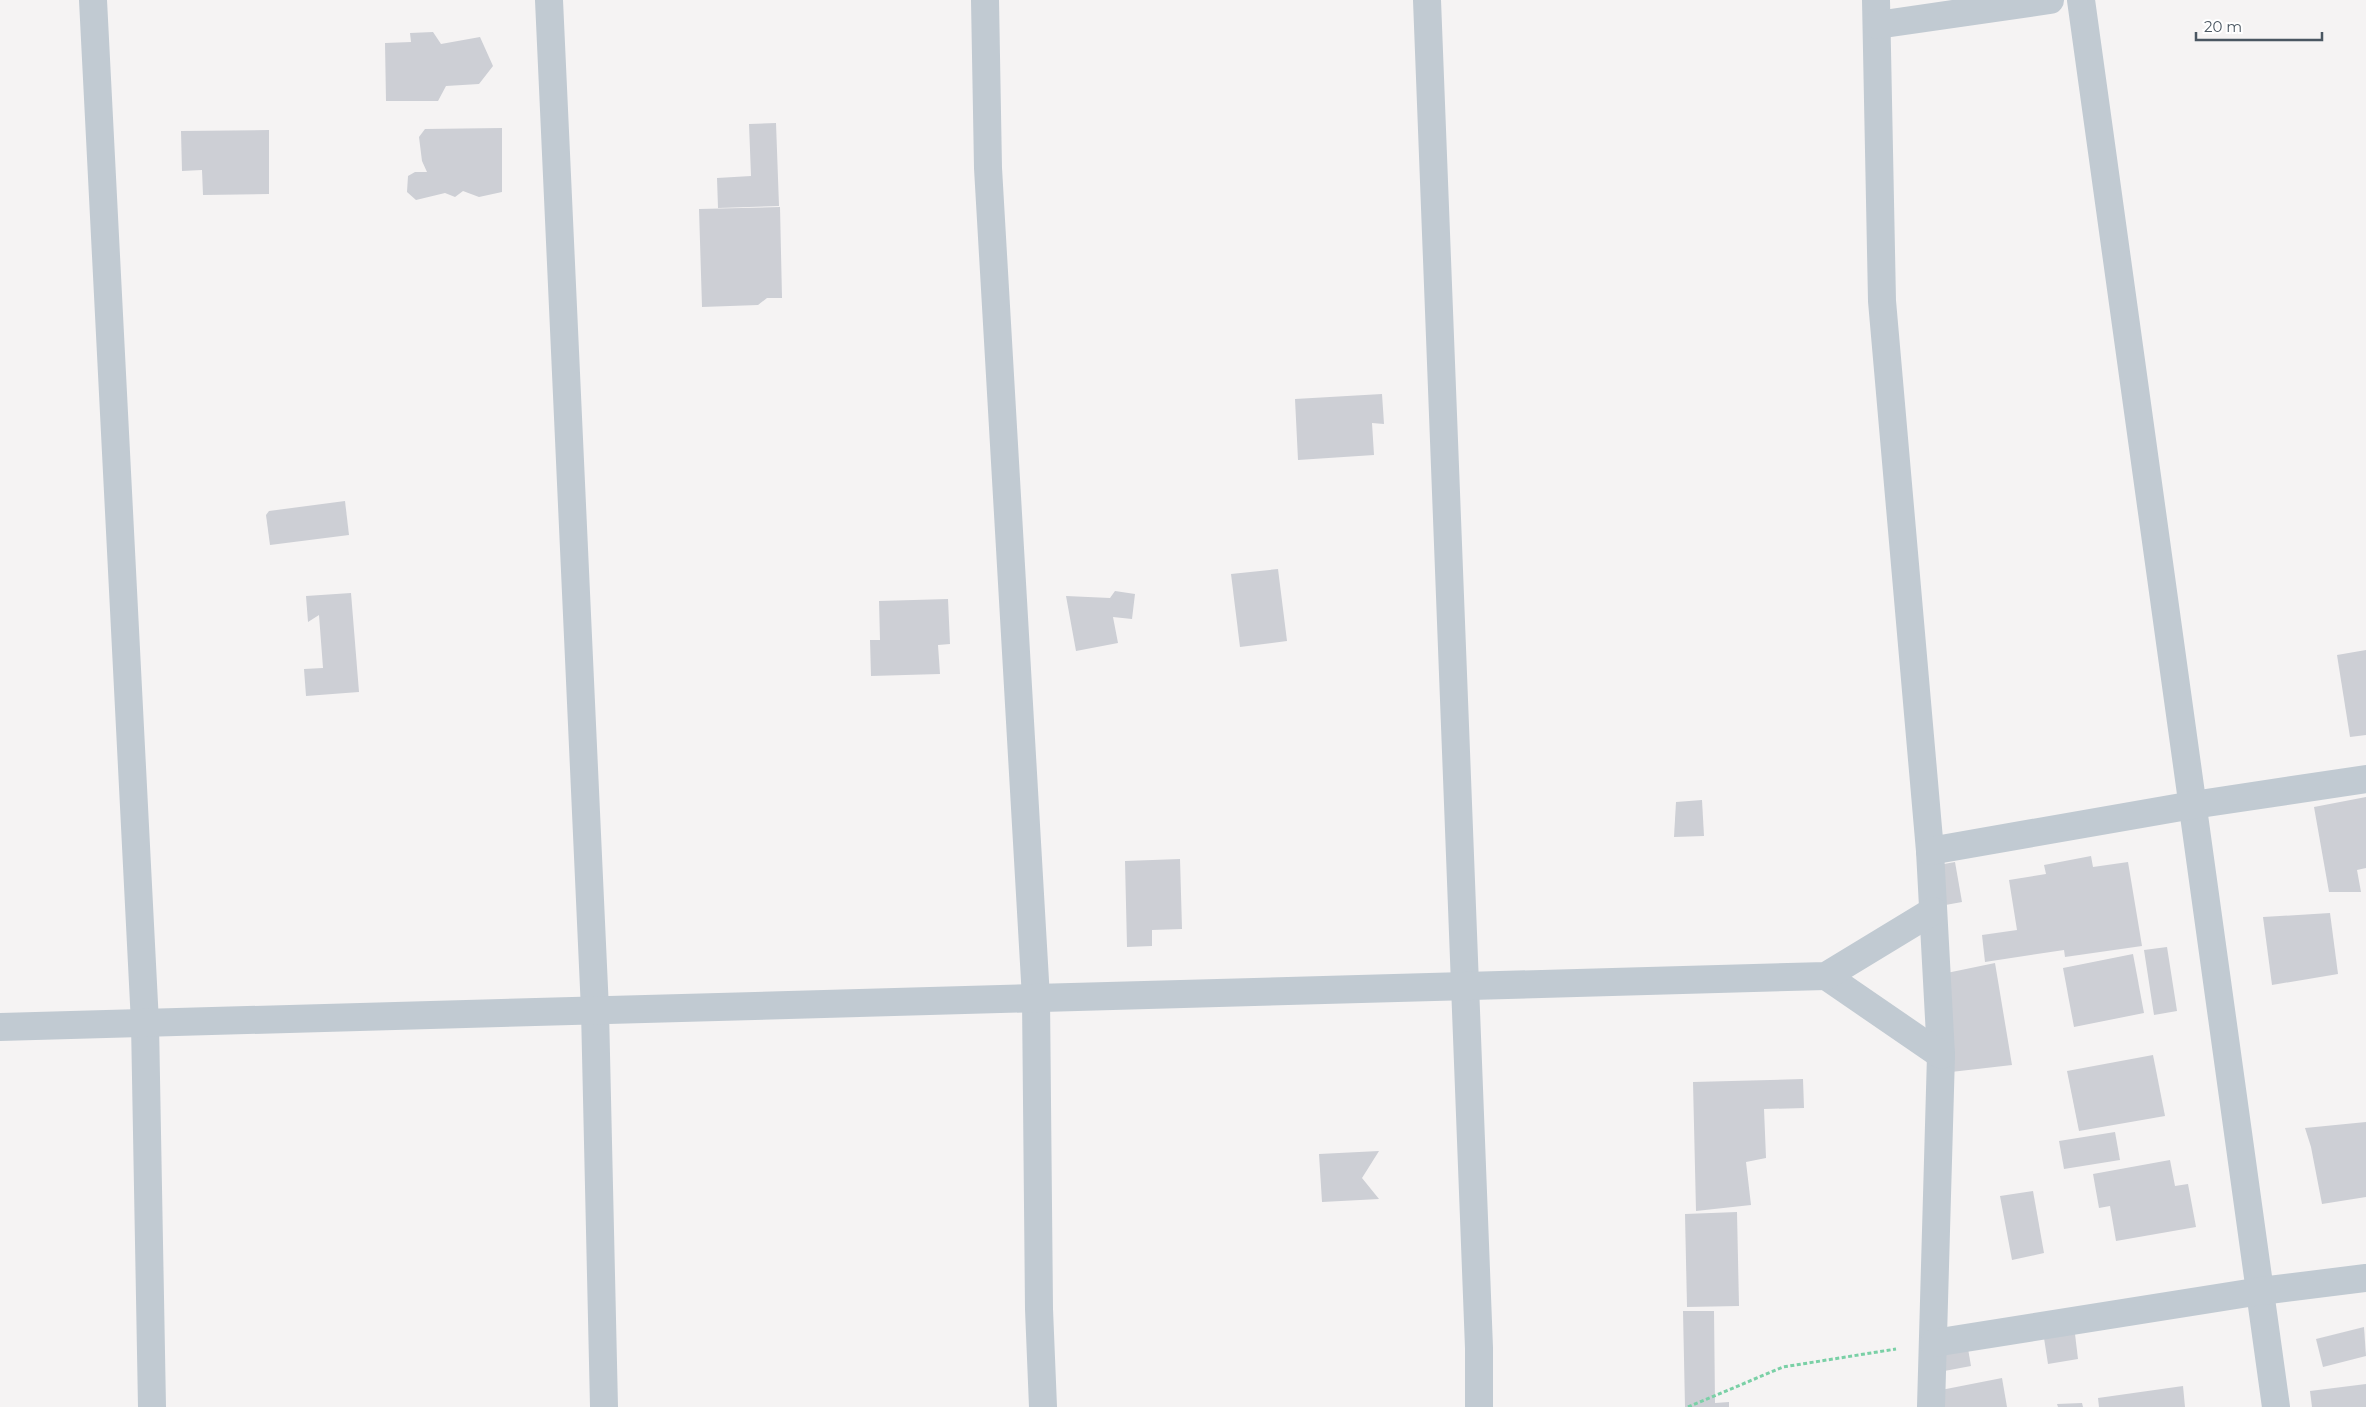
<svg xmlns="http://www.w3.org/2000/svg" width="2366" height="1407" font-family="Montserrat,sans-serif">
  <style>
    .building { fill: #cdcfd5 }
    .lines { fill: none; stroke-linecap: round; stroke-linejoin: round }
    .path { stroke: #7ad0a6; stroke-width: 3; stroke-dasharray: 4 2.5; stroke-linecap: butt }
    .street { stroke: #c1cad2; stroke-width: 28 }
  </style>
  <rect width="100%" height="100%" fill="#f5f3f3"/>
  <g class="building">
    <polygon points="433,32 441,44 480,37 493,66 479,84 446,86 438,101 386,101 385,43 411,42 410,33"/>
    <polygon points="776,123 779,206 718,208 717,178 751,176 749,124"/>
    <polygon points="502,128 502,192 479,197 463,191 455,197 445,193 416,200 407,192 408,176 415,172 427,172 422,161 419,137 425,129"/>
    <polygon points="269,130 269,194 203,195 202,170 182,171 181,131"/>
    <polygon points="780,207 782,298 767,298 758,305 702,307 699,209"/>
    <polygon points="1382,394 1384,424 1372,423 1374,455 1298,460 1295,399"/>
    <polygon points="345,501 349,535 270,545 266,515 269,511"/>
    <polygon points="1278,569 1287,641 1240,647 1231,574"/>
    <polygon points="1115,591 1135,594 1132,619 1113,617 1118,643 1076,651 1066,596 1110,598"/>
    <polygon points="351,593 359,692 306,696 304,669 323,668 319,615 308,622 306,596"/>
    <polygon points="948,599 950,644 938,645 940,674 871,676 870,640 880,640 879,601"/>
    <polygon points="2366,650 2366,735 2350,737 2337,655"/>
    <polygon points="2366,797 2366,868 2357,870 2361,892 2329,892 2314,807"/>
    <polygon points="1702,800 1704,836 1674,837 1676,802"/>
    <polygon points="2091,856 2093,867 2128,862 2142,946 2065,957 2064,950 1985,962 1982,935 2017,930 2009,880 2046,874 2044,865"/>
    <polygon points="1180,859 1182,929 1152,930 1152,946 1127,947 1125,861"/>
    <polygon points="1955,862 1962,902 1940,906 1933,866"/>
    <polygon points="2330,913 2338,974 2272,985 2263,917"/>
    <polygon points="2167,947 2177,1011 2154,1015 2144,950"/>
    <polygon points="2133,954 2144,1013 2074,1027 2063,968"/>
    <polygon points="1995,963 2012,1065 1951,1072 1937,975"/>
    <polygon points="2153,1055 2165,1116 2079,1131 2067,1071"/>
    <polygon points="1803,1079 1804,1108 1764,1109 1766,1158 1746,1162 1751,1205 1696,1211 1693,1082"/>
    <polygon points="2366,1122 2366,1197 2322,1204 2311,1147 2305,1128"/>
    <polygon points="2115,1132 2120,1160 2064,1169 2059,1141"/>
    <polygon points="1379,1151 1362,1178 1379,1199 1322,1202 1319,1154"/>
    <polygon points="2170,1160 2175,1186 2188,1184 2196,1227 2116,1241 2110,1206 2099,1208 2093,1174"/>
    <polygon points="2033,1191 2044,1253 2012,1260 2000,1196"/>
    <polygon points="1737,1212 1739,1306 1687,1307 1685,1214"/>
    <polygon points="1683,1311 1714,1311 1715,1403 1729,1402 1729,1407 1685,1407"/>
    <polygon points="2364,1327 2366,1356 2323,1367 2316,1339"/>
    <polygon points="2075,1334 2078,1359 2048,1364 2044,1338"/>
    <polygon points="1967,1343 1971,1366 1939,1372 1935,1349"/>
    <polygon points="2002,1378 2007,1407 1944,1407 1941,1390"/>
    <polygon points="2366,1384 2366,1407 2312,1407 2310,1391"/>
    <polygon points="2183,1386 2185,1407 2099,1407 2098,1398"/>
    <polygon points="2082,1403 2083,1407 2058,1407 2057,1404"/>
  </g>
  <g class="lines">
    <polyline class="path" points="1688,1407 1783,1367 1896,1349"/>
    <g class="street">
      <polyline points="93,0 145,1023 152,1407"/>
      <polyline points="549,0 595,1010 604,1407"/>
      <polyline points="985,0 988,168 1036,998 1039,1309 1043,1407"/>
      <polyline points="1427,0 1479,1348 1479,1407"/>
      <polyline points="1876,0 1882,301 1930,851 1941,1055 1931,1407"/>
      <polyline points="2081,0 2276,1407"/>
      <polyline points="1877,25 2050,0"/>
      <polyline points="1930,851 2193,805 2366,779"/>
      <polyline points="1826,976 1941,1055"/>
      <polyline points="0,1027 1826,976 1933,911"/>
      <polyline points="1934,1343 2261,1291 2366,1278"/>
    </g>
  </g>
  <path d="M2196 32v8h126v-8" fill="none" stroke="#4a5661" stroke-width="2.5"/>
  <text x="2204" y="32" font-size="15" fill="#4a5661" stroke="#ffffff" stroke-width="4" paint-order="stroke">20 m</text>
</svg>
